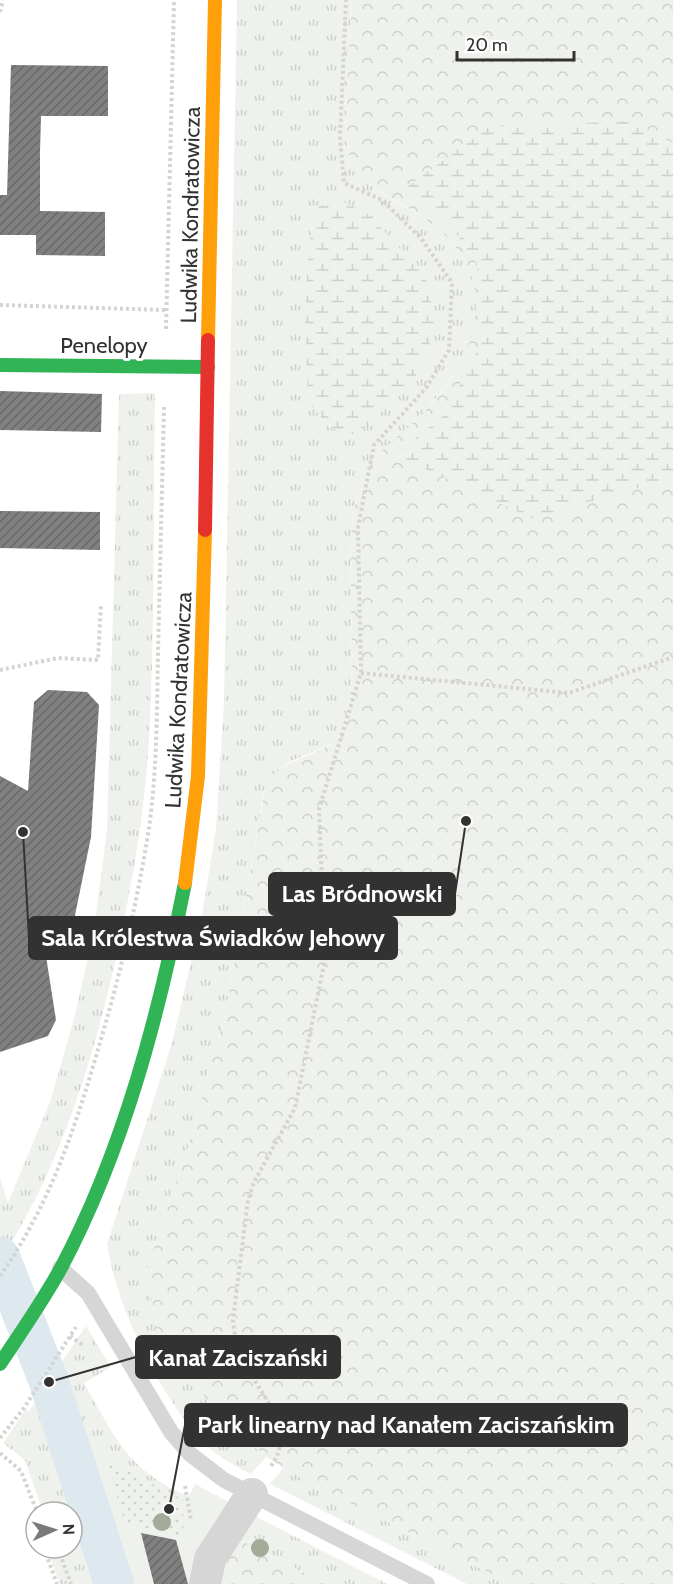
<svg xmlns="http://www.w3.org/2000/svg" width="673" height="1584" font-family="Cabin,sans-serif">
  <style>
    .grass { fill: url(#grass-tufts) }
    .forest { fill: url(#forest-crowns) }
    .wetland { fill: url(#wetland-marsh) }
    .park { fill: #eff2ec }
    .garden { fill: url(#garden-dots) }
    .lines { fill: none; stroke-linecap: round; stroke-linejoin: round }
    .canal { stroke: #dde8ef; stroke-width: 40 }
    .building { fill: url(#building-hatch) }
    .path { stroke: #d4d4d4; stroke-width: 4; stroke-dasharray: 3 3; stroke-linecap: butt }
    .lane { stroke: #d6d6d6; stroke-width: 16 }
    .street { stroke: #d6d6d6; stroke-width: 32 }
    .fast { stroke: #30b455; stroke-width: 14 }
    .slow { stroke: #ff9f0a; stroke-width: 14 }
    .jam { stroke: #e5322d; stroke-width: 14 }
    .tree { fill: #a2ac98 }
    .labels { text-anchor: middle; stroke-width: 6; stroke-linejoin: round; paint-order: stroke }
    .street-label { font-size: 22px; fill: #323232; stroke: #fff }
    .leader { fill: none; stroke: #323232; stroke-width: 2 }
    .callout-dot { fill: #323232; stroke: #fff; stroke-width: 2 }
    .callout { fill: #323232; stroke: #323232; stroke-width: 2 }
    .callout-label { font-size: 24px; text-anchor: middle; font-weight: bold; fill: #fff }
  </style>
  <defs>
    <pattern id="grass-tufts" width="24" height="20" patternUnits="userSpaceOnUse" patternTransform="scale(1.5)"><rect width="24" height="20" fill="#eff2ec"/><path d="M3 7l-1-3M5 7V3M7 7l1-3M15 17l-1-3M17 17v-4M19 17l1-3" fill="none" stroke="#cdd0cb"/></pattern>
    <pattern id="forest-crowns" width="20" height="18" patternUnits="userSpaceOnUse" patternTransform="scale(1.5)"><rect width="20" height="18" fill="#eff2ec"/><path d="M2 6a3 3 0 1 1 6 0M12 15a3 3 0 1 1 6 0" fill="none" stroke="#cdd0cb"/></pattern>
    <pattern id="wetland-marsh" width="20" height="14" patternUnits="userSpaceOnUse" patternTransform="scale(1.5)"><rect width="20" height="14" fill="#eff2ec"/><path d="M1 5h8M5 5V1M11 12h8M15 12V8" fill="none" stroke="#cdd0cb"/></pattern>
    <pattern id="garden-dots" width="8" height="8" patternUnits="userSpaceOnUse" patternTransform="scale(1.5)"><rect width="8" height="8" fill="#eff2ec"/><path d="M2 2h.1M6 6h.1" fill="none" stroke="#cdd0cb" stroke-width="1.8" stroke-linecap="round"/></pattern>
    <pattern id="building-hatch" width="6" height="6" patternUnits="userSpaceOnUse" patternTransform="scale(1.5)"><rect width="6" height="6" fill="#808080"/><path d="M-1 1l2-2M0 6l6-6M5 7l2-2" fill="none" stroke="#696969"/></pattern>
  </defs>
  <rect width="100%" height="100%" fill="#fff"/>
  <g class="grass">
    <path d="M237,0h115c-1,30 -12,148 1,168 9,12 24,21 36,29 37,22 75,43 85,88 11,51 -21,98 -55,132 -18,18 -38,32 -52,54 -30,46 -8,167 -18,227 -2,9 -2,23 -6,32 -12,21 -36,22 -55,33 -10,5 -17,19 -24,28l-39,224 -37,132 -42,125 12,59 59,83 49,43 -15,17c-16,-8 -33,-17 -46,-30 -44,-45 -89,-138 -98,-200l65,-201 30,-128 14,-86 8,-126z"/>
    <path d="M155,393c-2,109 0,218 -5,327 -3,75 -15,151 -31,224 -24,111 -57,221 -119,317v-83l8,25 42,-101 25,-87 18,-79 14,-106 12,-436z"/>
    <path d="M86,1326l25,41 -27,16c31,53 39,81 96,110l1,6 -74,-38 13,123 -67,-209z"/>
    <polygon points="45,1388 107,1584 60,1584 47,1548 72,1548 72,1512 43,1512 25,1460 3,1443 26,1409 29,1411"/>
    <polygon points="285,1466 310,1483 512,1584 467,1584 270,1484"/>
    <polygon points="251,1514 387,1584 325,1584 236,1538"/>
  </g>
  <g class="forest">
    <path d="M352,0h321v1584h-161l-202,-101 -44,-26 -49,-43 -59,-83 -12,-59 42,-125 37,-132 41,-233c20,-28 67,-25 78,-55 3,-8 3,-19 5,-27 10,-63 -12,-179 18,-230 12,-20 31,-33 48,-49 37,-34 69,-83 59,-135 -9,-49 -55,-71 -94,-95 -10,-6 -23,-13 -28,-24 -12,-31 -1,-130 0,-167z"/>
    <polygon points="236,1538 325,1584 216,1584"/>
  </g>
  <g class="wetland">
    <polygon points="630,121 673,143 673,478 532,518 395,455 444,415 479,347 477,264 443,214 403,190 489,127"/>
    <polygon points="339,199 369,215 425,275 435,321 427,356 411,384 357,435 330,428 308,401 305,312 309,242 318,207"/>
  </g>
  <polygon class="park" points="75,1444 181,1499 180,1493 189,1496 195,1484 251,1514 216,1584 120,1584"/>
  <polygon class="garden" points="106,1460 181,1499 184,1524 182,1536 125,1523"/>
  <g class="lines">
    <polyline class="canal" points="0,1257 49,1382 114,1584"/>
  </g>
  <g class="building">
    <polygon points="11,65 108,66 108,116 41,116 40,152 40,211 105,212 105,256 36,255 36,235 0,235 0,195 7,195"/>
    <polygon points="0,391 102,394 101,432 0,430"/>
    <polygon points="0,511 100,512 100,550 0,548"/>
    <polygon points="48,690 87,692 99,705 91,837 73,925 54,920 46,956 56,1020 48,1036 0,1052 0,776 28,791 34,702"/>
    <polygon points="141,1533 176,1540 188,1584 154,1584"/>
  </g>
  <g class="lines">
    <g class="path">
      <polyline points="0,12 3,0"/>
      <polyline points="0,305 166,310"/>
      <polyline points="166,329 174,0"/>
      <polyline points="0,670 58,658 98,660 101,604"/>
      <polyline points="361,673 569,693 673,657"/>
      <path d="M0,1276c48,-68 74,-144 97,-223 22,-74 40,-148 52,-225 8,-58 8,-118 9,-176 2,-82 4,-163 6,-245"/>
      <polyline points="70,1336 84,1346"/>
      <polyline points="0,1438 24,1408 76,1327"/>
      <polyline points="0,1453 21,1471 37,1512"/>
      <path d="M271,1466c26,-35 -10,-71 -26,-102 -7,-14 -11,-30 -12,-45l15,-119 6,-18 41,-74 30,-149 -6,-150 42,-136 -3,-146 16,-82 52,-57 23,-38 3,-67 -31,-45 -39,-38 -38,-17 -4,-46 6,-137"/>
      <polyline points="185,1486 191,1520"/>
      <polyline points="36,1512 32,1514 36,1526"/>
      <polyline points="44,1548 57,1584"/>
      <polyline points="58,1548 71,1584"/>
    </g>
    <polyline class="lane" points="60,1268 88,1293 171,1432 190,1454 224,1480 427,1584"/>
    <polyline class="street" points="205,1584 210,1559 252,1494"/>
    <g class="fast">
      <polyline points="0,365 208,367"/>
      <path d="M0,1364c21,-32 43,-63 61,-96 63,-119 98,-254 124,-385"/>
    </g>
    <g class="slow">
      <polyline points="208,340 215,0"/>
      <polyline points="185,883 198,776 205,530"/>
    </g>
    <polyline class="jam" points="205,530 208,340"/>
  </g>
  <g class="tree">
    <circle cx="162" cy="1522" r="9"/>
    <circle cx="260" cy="1548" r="9"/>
  </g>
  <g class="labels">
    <g class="street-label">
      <text transform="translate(190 215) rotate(-89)" y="8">Ludwika Kondratowicza</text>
      <text x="104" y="353">Penelopy</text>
      <text transform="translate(178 700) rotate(-87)" y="8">Ludwika Kondratowicza</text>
    </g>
  </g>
  <path class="leader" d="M466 821L455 894M23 832L29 938M49 1382L136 1357M169 1509L185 1425"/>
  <g class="callout-dot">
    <circle cx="466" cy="821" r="6"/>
    <circle cx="23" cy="832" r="6"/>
    <circle cx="49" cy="1382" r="6"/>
    <circle cx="169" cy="1509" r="6"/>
  </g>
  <g class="callout">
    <rect x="269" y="873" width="186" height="42" rx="6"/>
    <rect x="29" y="917" width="368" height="42" rx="6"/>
    <rect x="136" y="1336" width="204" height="42" rx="6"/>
    <rect x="185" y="1404" width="442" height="42" rx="6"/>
  </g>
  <g class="callout-label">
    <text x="362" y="902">Las Bródnowski</text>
    <text x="213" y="946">Sala Królestwa Świadków Jehowy</text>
    <text x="238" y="1366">Kanał Zaciszański</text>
    <text x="406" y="1433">Park linearny nad Kanałem Zaciszańskim</text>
  </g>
  <g transform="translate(54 1530) rotate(87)"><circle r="28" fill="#ffffff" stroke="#adadad" stroke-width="1.5"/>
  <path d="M0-4.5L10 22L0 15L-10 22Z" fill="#7a7a7a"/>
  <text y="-9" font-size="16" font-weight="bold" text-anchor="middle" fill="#323232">N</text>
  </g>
  <path d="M457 51v9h117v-9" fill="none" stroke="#323232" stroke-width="3"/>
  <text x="466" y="51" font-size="18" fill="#323232" stroke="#ffffff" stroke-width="4.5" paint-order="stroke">20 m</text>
</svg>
